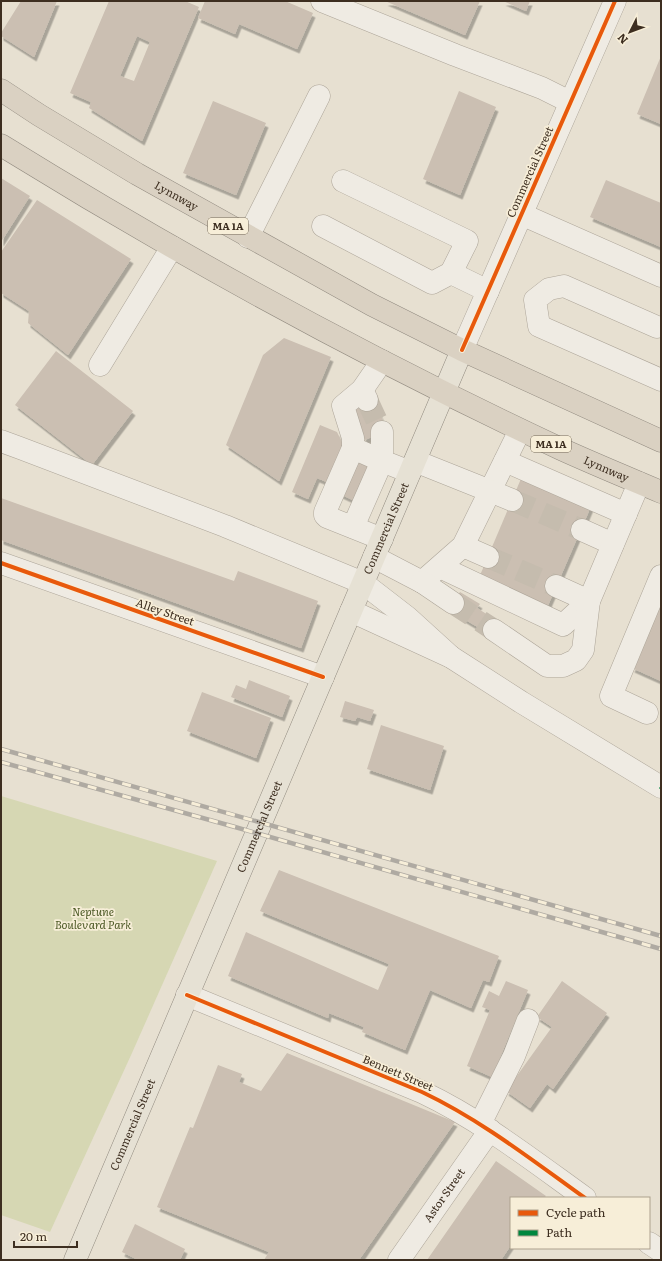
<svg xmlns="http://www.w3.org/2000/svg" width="662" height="1261" font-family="Literata,serif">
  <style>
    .green { fill: #d6d7b3 }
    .building { fill: #cbbfb2; fill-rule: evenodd; filter: url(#shadow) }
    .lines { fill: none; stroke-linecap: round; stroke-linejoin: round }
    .minor-tunnel { stroke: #c5bcae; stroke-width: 22; stroke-dasharray: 22 11; stroke-linecap: butt }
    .minor-casing { stroke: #ada599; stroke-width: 23 }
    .major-casing { stroke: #928b80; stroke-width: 23 }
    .highway-casing { stroke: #928b80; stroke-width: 23 }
    .minor { stroke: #efebe3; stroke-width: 22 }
    .major { stroke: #e6e1d4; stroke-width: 22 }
    .highway { stroke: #dad1c2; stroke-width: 22 }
    .rail-casing { stroke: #afaaa2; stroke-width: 4.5 }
    .rail { stroke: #f7eed8; stroke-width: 3; stroke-dasharray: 9; stroke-linecap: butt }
    .quiet { stroke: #00873e; stroke-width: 3; stroke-dasharray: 6 3; stroke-linecap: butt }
    .cycleway-casing { stroke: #f7eed8; stroke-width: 6 }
    .cycleway { stroke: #e8590c; stroke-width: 4 }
    .labels { text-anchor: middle; stroke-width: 3.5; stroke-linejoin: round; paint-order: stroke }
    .shield { fill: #f7eed8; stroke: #756857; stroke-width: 1 }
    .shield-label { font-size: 10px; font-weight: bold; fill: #3d2e20 }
    .street-label { font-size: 11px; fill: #3d2e20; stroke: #f7eed8 }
    .park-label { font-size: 11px; font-style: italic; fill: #4d5a26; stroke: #f7eed8 }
  </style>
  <defs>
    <filter id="shadow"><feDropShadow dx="2.5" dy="4.5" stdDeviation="0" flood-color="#0004"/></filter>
  </defs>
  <rect width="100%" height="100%" fill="#e7e0d1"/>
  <polygon class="green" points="1,796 217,861 132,1053 50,1232 1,1215"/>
  <g class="building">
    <polygon points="21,1 57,1 34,57 1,36 1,33"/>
    <path d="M109,1h76l14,6 -57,134 -53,-33 2,-6 -21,-9zM137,36l13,6 -16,39 -14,-5z"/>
    <polygon points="205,1 285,1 313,13 297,49 239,24 235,34 198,18"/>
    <polygon points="385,1 480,1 465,35"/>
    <polygon points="503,1 530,1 526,11"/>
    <polygon points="661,56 661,124 637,114"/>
    <polygon points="459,91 496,107 460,195 423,179"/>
    <polygon points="213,101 266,123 236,195 183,173"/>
    <polygon points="1,178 30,196 1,242"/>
    <polygon points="606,180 661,203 661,247 590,217"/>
    <polygon points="37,200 131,259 68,355 28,323 29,311 1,293 1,252"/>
    <polygon points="284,338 331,357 279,481 226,445 263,355"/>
    <polygon points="56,351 133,411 92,465 15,405"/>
    <polygon points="373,397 387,430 365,440 351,407"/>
    <polygon points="320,425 337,432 347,453 334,485 317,478 308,499 292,492"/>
    <polygon points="352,460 374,469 359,503 338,493"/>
    <polygon points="523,474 592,504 546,610 478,580"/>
    <polygon points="1,498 234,581 238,571 318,601 301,648 1,540"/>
    <polygon points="460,592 480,604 477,608 499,622 491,635 449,610"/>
    <polygon points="661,601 661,681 632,668"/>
    <polygon points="249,680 290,696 282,717 231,697 236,685 246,689"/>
    <polygon points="202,692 271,718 256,758 187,731"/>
    <polygon points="345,701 374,710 370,721 357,717 355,721 340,717"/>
    <polygon points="381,725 444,746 430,790 367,769"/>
    <polygon points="279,870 499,956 489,982 483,980 471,1008 430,990 405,1050 362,1032 364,1027 329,1013 328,1018 228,976 246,932 378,990 389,964 260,911"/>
    <polygon points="506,981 528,990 492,1077 467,1066 490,1010 482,1007 489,991 499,996"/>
    <polygon points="562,981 607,1013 553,1089 547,1084 530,1108 506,1091 552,1027 537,1017"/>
    <polygon points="287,1053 455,1122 359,1260 264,1260 269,1252 157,1207 190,1127 193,1128 218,1065 242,1074 239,1082 261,1091"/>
    <polygon points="496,1161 546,1196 544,1198 511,1198 511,1245 501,1260 427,1260"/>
    <polygon points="135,1224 185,1249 180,1260 138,1260 122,1252"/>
  </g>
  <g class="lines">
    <g class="minor-tunnel">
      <polyline points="367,400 382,432"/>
      <polyline points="512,500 582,530"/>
      <polyline points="488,557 556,586"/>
      <polyline points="453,603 494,630"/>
    </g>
    <g class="minor-casing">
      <g id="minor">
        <polyline points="322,1 455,55 542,88 570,102"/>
        <polyline points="521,214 661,276"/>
        <polyline points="323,226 432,283 451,273 467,241 343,181"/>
        <polyline points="248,237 319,96"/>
        <polyline points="451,273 488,291"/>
        <polyline points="657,327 564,286 549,289 535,300 539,326 661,380"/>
        <polyline points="462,350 615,1"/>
        <polyline points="100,365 172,247"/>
        <polyline points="362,390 382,361"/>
        <polyline points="1,441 20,448 225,526 363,583 407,617 451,657"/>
        <polyline points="353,448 353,438 343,406 362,390 367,400"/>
        <polyline points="415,461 490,491 520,430"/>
        <polyline points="505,461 626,514"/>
        <polyline points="353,527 382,461 382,432"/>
        <polyline points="582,530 613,544"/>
        <polyline points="382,539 327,517 325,515 325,512 353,448 382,461 410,472"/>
        <polyline points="463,546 488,557"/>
        <polyline points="374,557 422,582 463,546 490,491 512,500"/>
        <polyline points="1,563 323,677"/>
        <polyline points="440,567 563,625 589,601"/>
        <polyline points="422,582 453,603"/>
        <polyline points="556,586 589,601"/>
        <polyline points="351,611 451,657 521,702 661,787"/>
        <polyline points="494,630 547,666 563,666 576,660 583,650 589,601 639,483"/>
        <polyline points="647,713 611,696 661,576"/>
        <path d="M187,995l235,97c59,28 110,68 163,106"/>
        <polyline points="480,1124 514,1056 528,1020"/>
        <polyline points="649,1243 661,1251"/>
        <path id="s1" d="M399,1260l91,-130"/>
      </g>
    </g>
    <g class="major-casing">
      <g id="major">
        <path id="s2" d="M75,1260l387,-910"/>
      </g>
    </g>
    <g class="highway-casing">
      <g id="highway">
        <path id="s3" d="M1,90l38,25 98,59 235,131 90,45 199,91"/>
        <path id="s4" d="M1,145c181,112 368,214 560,304 33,15 67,29 100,43"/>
      </g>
    </g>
    <use href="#minor" class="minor"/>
    <use href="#major" class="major"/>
    <use href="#highway" class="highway"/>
    <g class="rail-casing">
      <g id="rail">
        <polyline points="1,749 661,936"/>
        <polyline points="1,762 235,827 661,949"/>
      </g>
    </g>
    <use href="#rail" class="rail"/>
    <polyline class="quiet" points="660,787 661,788"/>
    <g class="cycleway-casing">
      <g id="cycleway">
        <polyline points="462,350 615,1"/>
        <polyline points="1,563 323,677"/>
        <path d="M187,995l235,97c59,28 110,68 163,106"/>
      </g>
    </g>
    <use href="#cycleway" class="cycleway"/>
  </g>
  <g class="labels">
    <g class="shield">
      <rect x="208" y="218" width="40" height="16" rx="3"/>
      <rect x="531" y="436" width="40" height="16" rx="3"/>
    </g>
    <g class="shield-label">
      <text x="228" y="230">MA 1A</text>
      <text x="551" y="448">MA 1A</text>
    </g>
    <g class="street-label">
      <text transform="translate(530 172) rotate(-66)" y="4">Commercial Street</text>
      <text dy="4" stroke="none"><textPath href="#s3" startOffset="205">Lynnway</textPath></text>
      <text dy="4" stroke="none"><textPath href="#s4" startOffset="687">Lynnway</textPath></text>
      <text dy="4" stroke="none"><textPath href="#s2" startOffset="795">Commercial Street</textPath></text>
      <text transform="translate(165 612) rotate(19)" y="4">Alley Street</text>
      <text dy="4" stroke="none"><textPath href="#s2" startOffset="471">Commercial Street</textPath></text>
      <text transform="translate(398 1073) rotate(23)" y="4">Bennett Street</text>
      <text dy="4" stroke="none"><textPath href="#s2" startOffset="147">Commercial Street</textPath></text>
      <text dy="4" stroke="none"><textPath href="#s1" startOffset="79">Astor Street</textPath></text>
    </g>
    <g class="park-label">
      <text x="93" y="916">Neptune<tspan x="93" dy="13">Boulevard Park</tspan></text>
    </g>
  </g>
  <rect width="662" height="1261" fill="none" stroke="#3d2e20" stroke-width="4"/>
  <rect x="510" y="1197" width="140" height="52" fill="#f7eed8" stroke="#ada18e"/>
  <rect x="518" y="1210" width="20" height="6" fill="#e8590c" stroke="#ada18e"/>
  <text x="546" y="1217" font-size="12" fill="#3d2e20">Cycle path</text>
  <rect x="518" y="1230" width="20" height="6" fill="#00873e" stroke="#ada18e"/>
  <text x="546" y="1237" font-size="12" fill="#3d2e20">Path</text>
  <g transform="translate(630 32) rotate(228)" stroke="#f7eed8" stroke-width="3" paint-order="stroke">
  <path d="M0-3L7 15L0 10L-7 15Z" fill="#3d2e20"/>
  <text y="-6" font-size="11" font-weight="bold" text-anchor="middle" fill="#3d2e20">N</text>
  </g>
  <path d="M14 1241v6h63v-6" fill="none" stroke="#3d2e20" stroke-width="2"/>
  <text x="20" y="1241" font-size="12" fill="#3d2e20" stroke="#f7eed8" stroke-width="3" paint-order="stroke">20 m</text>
</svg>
